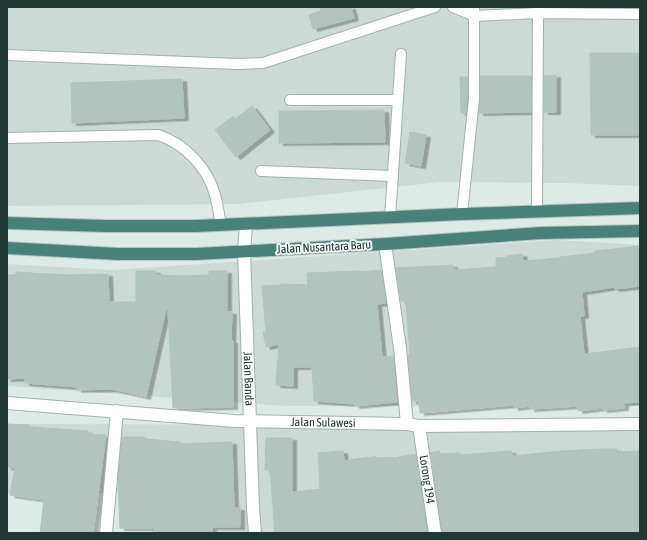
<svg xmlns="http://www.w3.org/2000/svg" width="647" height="540" font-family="'Asap Condensed',sans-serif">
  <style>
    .built { fill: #ccd9d5 }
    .building { fill: #b3c4bf; stroke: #b1c3bd; filter: url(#shadow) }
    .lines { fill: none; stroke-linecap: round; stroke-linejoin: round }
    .service-casing { stroke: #a1b1ad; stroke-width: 12 }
    .minor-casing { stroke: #a1b1ad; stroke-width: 14 }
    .tertiary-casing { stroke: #a1b1ad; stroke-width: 14 }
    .trunk-casing { stroke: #bcc4c2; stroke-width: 14 }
    .service { stroke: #fff; stroke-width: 10 }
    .minor { stroke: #fff; stroke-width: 12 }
    .tertiary { stroke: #fff; stroke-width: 12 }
    .trunk { stroke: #47827a; stroke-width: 12 }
    .labels { text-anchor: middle; stroke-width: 4; stroke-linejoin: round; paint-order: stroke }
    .street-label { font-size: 12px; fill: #203935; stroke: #eef7f3 }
  </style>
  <defs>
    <filter id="shadow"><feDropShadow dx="4.5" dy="2.5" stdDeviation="0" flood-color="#0004"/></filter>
  </defs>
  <rect width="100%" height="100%" fill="#deeae6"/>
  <g class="built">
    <polygon points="7,7 640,7 640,186 565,183 440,182 238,204 7,206"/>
    <polygon points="557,240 640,245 640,406 285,406 7,386 7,264 112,270"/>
    <polygon points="7,424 640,425 640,533 152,533 152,493 7,493"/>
  </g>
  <g class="building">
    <polygon points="320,7 351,7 354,18 313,29 309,15 321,11"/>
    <polygon points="590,53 640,53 640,135 591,135"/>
    <polygon points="556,75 556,112 544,112 544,76"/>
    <polygon points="480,76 531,76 531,112 479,113"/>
    <polygon points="460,77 468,77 466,113 461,113"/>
    <polygon points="182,79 184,118 72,123 71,83"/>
    <polygon points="252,106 270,130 236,157 215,130 233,116 235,119"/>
    <polygon points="384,110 385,142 279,143 279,111"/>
    <polygon points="410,132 426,135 421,166 405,163"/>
    <polygon points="640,246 640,286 615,289 614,287 582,292 584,316 580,316 584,354 640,347 640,402 624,403 624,408 603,410 602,408 578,411 578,406 530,409 530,406 514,408 513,405 420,413 419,401 412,401 408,355 410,355 406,301 401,301 396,268 453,265 454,270 496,267 496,258 508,257 507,256 522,254 523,261 560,258 560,257 595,253 595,251"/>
    <polygon points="381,270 386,303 377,304 382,357 393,356 397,402 355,406 355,404 314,401 312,367 293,367 293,386 276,385 279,344 266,347 263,332 266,332 262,286 281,285 281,284 308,285 307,273 360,271 360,272"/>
    <polygon points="136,271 156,271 156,275 185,276 209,275 209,271 227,271 227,312 232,312 231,341 233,341 233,407 173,408 168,309 166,309 146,397 112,389 77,390 77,387 25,383 25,378 7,379 7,275 16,275 16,272 67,275 108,274 109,302 136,302"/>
    <polygon points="7,424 30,425 30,427 88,431 88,434 106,435 93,533 40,533 44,500 10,495 15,468 7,467"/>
    <polygon points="122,437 145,437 145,439 180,442 180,444 232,442 234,508 240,508 240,527 212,527 212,533 154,533 154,528 120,528 118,480"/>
    <polygon points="266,438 292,438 292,492 320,489 318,453 343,451 344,461 368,457 368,458 376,456 377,458 393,457 393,458 416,454 427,533 275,533 270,470 265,470"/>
    <polygon points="597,449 617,449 617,452 640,451 640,533 442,533 431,453 439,451 440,454 460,453 460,455 511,451 512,456 562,451"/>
  </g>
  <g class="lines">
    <g class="service-casing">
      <g id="service">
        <polyline points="453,7 475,16 538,13 640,14"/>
        <polyline points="7,55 238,64 263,63 435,7"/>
        <polyline points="290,100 397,100"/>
        <path d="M7,138l151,-3c26,8 50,33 57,60 3,10 4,20 6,30"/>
        <polyline points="261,171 393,176"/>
        <polyline points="537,211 538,13"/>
        <polyline points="462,214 474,99 474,7"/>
        <polyline points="390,218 401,54"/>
      </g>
    </g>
    <g class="minor-casing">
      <g id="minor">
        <path id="s1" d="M246,225l-2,27 9,256 2,25"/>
        <polyline points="385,244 400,348 407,424"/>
        <path id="s2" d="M419,426l16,107"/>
        <polyline points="106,533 117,411"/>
      </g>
    </g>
    <g class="tertiary-casing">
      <g id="tertiary">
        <path id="s3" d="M7,403l228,18 172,3 12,2 221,-2"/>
      </g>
    </g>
    <g class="trunk-casing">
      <g id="trunk">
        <polyline points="7,223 105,226 196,226 462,214 640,208"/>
        <polyline points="7,248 118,254 196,254 385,244 541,233 640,231"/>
      </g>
    </g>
    <use href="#service" class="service"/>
    <use href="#minor" class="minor"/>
    <use href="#tertiary" class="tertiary"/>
    <use href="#trunk" class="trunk"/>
  </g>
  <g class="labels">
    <g class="street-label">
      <text transform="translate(324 247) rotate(-3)" y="4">Jalan Nusantara Baru</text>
      <text dy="4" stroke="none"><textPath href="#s1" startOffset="154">Jalan Banda</textPath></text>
      <text dy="4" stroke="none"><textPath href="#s3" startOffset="317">Jalan Sulawesi</textPath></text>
      <text dy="4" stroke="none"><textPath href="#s2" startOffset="54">Lorong 194</textPath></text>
    </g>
  </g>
  <rect width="647" height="540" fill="none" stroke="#203935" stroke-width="16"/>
</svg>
